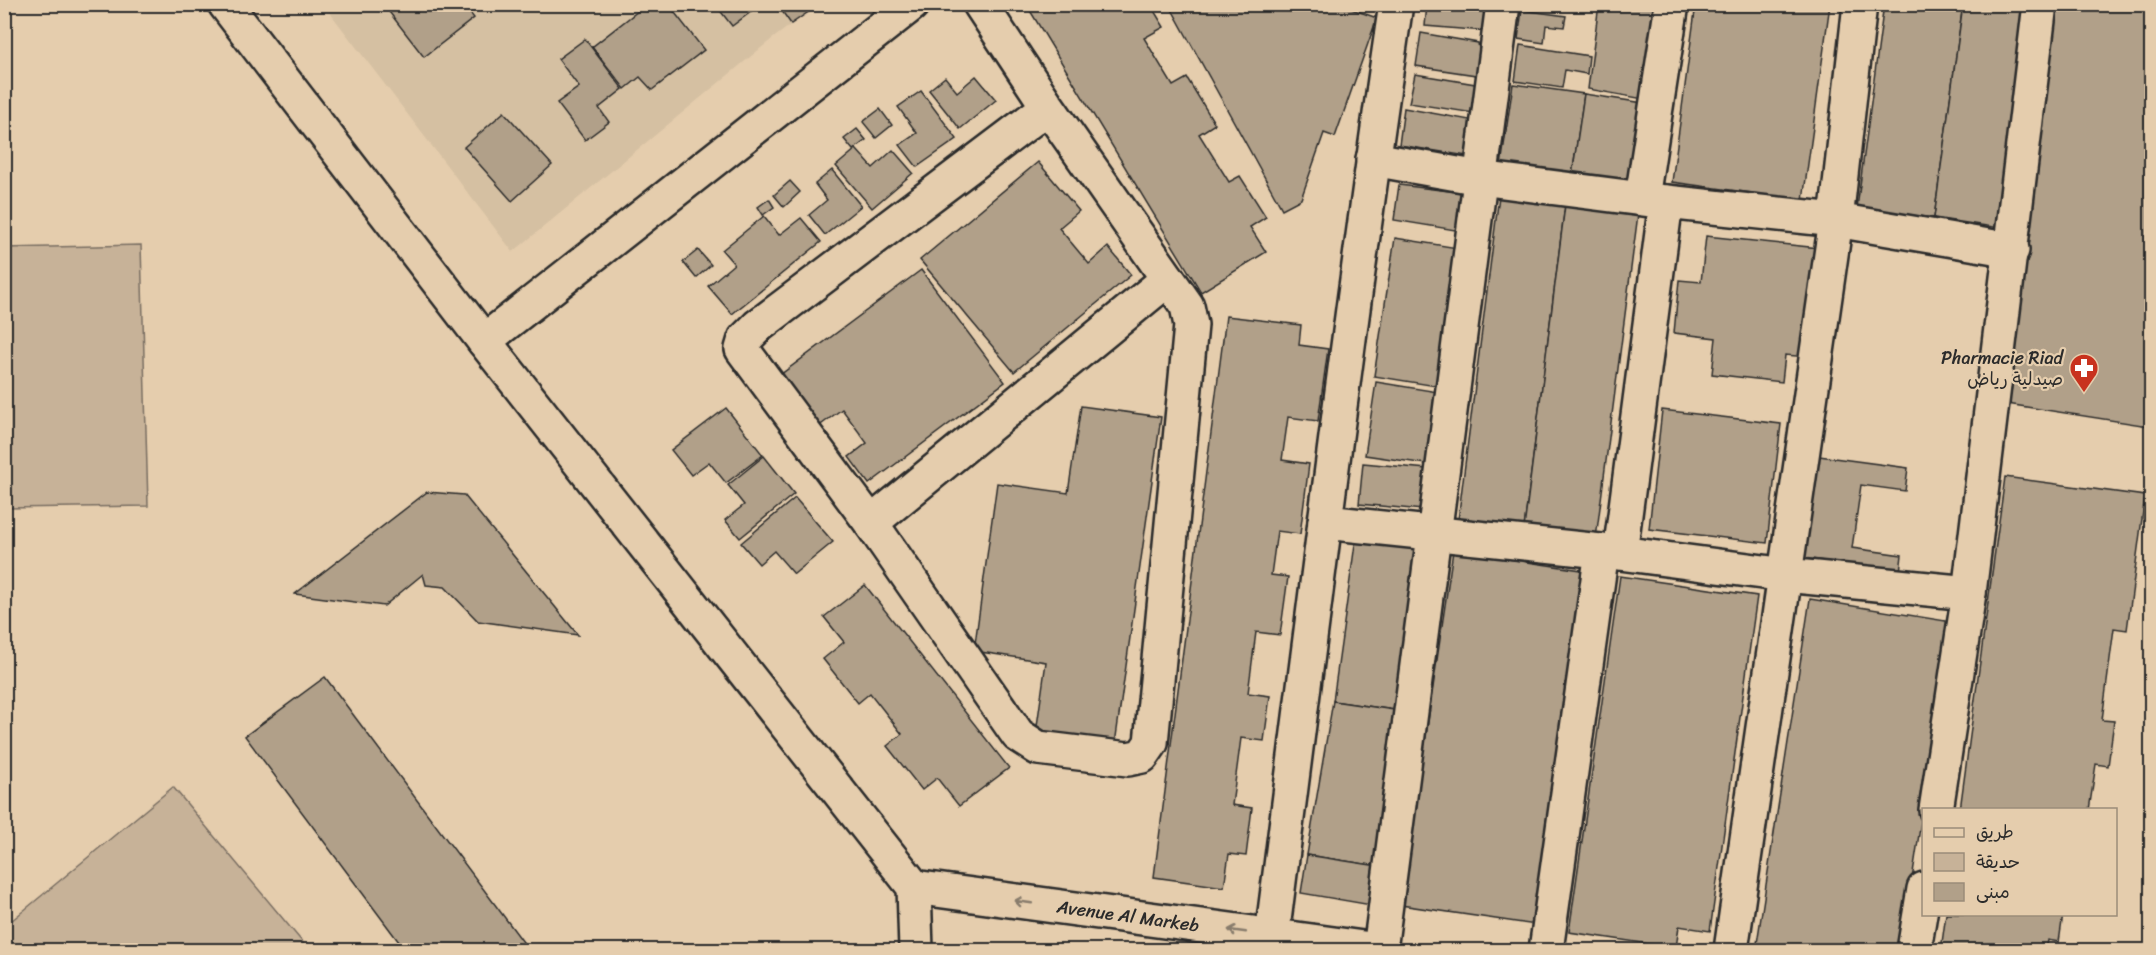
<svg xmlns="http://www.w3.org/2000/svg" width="2156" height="955" font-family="Sriracha,'Playpen Sans Arabic',sans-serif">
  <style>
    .built { fill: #d5c0a2 }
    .green { fill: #c7b298; stroke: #796e62; stroke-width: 1.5 }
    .building { fill: #b1a089; stroke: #2b2b2b; stroke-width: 1.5 }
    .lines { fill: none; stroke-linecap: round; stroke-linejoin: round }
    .minor-casing { stroke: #2b2b2b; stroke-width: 38 }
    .minor { stroke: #e5cdad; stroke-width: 33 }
    .oneway { stroke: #887c6c }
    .labels { text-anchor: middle; stroke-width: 4.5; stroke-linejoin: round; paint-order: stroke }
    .poi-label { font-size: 18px; fill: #2b2b2b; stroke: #e5cdad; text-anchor: end }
    .street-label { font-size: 18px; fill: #2b2b2b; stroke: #e5cdad }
  </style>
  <rect width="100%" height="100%" fill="#e5cdad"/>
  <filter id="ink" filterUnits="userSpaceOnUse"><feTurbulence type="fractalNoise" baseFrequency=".0167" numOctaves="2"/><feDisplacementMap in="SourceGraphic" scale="12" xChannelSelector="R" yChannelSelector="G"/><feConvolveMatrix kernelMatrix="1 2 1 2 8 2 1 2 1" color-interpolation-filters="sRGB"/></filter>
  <g filter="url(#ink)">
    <polygon class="built" points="324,5 817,5 772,39 513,252"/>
    <g class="green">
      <polygon points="141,245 148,506 5,508 5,248"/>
      <polygon points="173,787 309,950 5,950 5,926"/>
    </g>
    <g class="building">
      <polygon points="383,4 463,4 474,18 424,57"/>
      <polygon points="647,4 668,4 704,50 652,90 640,77 625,89 592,47"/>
      <polygon points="715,4 747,4 752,11 732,26"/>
      <polygon points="777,4 820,4 791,24"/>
      <polygon points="1026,4 1150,4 1164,27 1144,38 1173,86 1187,78 1215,124 1199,134 1229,182 1240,176 1266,217 1250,227 1266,252 1201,292"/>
      <polygon points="1169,4 1344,4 1343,6 1377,18 1335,137 1324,133 1301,199 1282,209"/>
      <polygon points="1427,4 1484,4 1484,31 1425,26"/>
      <polygon points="1599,4 1665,4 1649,100 1588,89"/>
      <polygon points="1696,4 1830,4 1803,200 1672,182"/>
      <polygon points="1884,4 1963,4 1934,218 1857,208"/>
      <polygon points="1963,4 2031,4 2000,228 1934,218"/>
      <polygon points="2058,4 2152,4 2152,366 2150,378 2152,378 2152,405 2148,426 2001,403"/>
      <polygon points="1522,10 1566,16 1564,27 1546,25 1544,43 1518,39"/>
      <polygon points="1421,33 1478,43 1483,76 1416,66"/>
      <polygon points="585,39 623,89 599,108 609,122 585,140 557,103 579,87 558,59"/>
      <polygon points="1520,45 1589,56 1587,74 1565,70 1562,88 1515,81"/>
      <polygon points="1415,74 1481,85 1480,114 1409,103"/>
      <polygon points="976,76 996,100 960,129 929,90 945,77 957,92"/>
      <polygon points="1513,84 1584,94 1572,176 1501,166"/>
      <polygon points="921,91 957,139 917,167 900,145 917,133 898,107"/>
      <polygon points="1584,94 1650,104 1638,186 1572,176"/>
      <polygon points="1404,108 1470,120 1467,156 1399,145"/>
      <polygon points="880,109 892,125 876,138 863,122"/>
      <polygon points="504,112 552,165 512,201 464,147"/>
      <polygon points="857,129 866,140 853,150 844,139"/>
      <polygon points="856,149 873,168 893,150 913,173 872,208 836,166"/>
      <polygon points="1038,162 1079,211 1059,228 1089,264 1108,247 1131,275 1014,372 920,260"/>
      <polygon points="832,170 861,206 825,235 809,215 827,200 815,184"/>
      <polygon points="790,181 800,192 784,207 774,195"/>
      <polygon points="1399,185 1466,193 1461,231 1394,220"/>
      <polygon points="1499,196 1565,205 1524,528 1458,520"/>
      <polygon points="769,199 774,207 763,215 758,207"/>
      <polygon points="1565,205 1638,214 1596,538 1524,528"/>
      <polygon points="764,216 779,235 801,218 821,242 732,314 708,286 734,264 722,250"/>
      <polygon points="1706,236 1819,248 1808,357 1785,355 1782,382 1712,374 1716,338 1674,333 1679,280 1701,282"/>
      <polygon points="1395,238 1458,248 1436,386 1374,376"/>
      <polygon points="698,250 711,265 696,278 683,262"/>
      <polygon points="921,270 1005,382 869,484 849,457 867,443 842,409 818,427 780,375"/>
      <polygon points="1226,316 1301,325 1299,345 1328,349 1318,421 1288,417 1282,460 1309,464 1300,534 1277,531 1271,575 1288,577 1280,635 1256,632 1248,693 1270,696 1264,741 1241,738 1232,805 1252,808 1246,856 1229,854 1224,887 1154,877"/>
      <polygon points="1376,382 1438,392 1426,464 1365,455"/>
      <polygon points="1081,406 1161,417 1115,744 1036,733 1046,662 974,651 997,483 1068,493"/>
      <polygon points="726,408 763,455 726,483 709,462 691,475 671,450"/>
      <polygon points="1662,410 1781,424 1767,543 1649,529"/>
      <polygon points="764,456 794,494 740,538 725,520 744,505 728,485"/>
      <polygon points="1819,456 1908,468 1905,491 1861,485 1852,548 1902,555 1900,572 1804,558"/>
      <polygon points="1363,463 1427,469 1423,510 1359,504"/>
      <polygon points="2005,477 2145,496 2127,630 2114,628 2102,720 2114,721 2108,766 2096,764 2089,810 1960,810"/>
      <polygon points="427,492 464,495 578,635 478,621 445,587 426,585 423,574 384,606 295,594"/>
      <polygon points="795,498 833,542 794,574 774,551 759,564 741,543"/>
      <polygon points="1356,537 1426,548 1401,711 1333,701"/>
      <polygon points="1453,551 1588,571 1536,925 1401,905"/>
      <polygon points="1620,576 1757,596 1710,931 1679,926 1676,948 1569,932"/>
      <polygon points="865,585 1009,768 959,806 937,778 922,790 887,746 902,734 870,693 858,703 823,659 844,642 824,617"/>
      <polygon points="1810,599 1952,622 1901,950 1756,950"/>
      <polygon points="325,677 529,950 405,950 245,736"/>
      <polygon points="1333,701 1401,711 1378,866 1307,855"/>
      <polygon points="1307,855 1378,866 1371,905 1301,893"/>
      <polygon points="1946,914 2063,914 2059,942 2048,940 2046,950 1941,950"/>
    </g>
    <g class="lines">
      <g class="minor-casing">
        <g id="minor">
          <polyline points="225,4 484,341 914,887 916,950"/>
          <polyline points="980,4 1048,107 1187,306 1191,325 1151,743 1142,756 1128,759 1038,748 1018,735 871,523 742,349 745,339 758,326 1048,107"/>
          <polyline points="1373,159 1480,178 1666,202 1836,220 2012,250"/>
          <polyline points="1642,198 1672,4"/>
          <polyline points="484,341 912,4"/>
          <polyline points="1325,522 1620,553 1785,575 1969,593"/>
          <polyline points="871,523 1168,279"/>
          <polyline points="1620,553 1666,202"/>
          <polyline points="1936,810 1969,593 2040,4"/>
          <path id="s1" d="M914,887l464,63"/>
          <path d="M1272,936c40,-311 78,-622 124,-932"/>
          <polyline points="1380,950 1503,4"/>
          <polyline points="1546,950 1602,551"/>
          <polyline points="1731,950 1836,220 1860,4"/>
          <polyline points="1914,950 1924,889"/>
        </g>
      </g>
      <use href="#minor" class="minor"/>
    </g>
    <defs><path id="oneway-shaft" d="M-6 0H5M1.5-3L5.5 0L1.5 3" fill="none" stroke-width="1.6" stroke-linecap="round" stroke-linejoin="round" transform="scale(1.5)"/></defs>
    <g class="oneway">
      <use href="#oneway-shaft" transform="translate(1023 902) rotate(-172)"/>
      <use href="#oneway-shaft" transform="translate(1237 931) rotate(-172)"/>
    </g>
  </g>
  <defs>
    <g id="pharmacy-pin" transform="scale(1.5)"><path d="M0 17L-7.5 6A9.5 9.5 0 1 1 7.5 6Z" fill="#c8321e" stroke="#e5cdad"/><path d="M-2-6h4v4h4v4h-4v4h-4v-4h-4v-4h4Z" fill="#fff"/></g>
  </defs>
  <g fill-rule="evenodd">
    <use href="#pharmacy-pin" x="2084" y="368"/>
  </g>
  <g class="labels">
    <g class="poi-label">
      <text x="2063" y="364">Pharmacie Riad<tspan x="2063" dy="21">صيدلية رياض</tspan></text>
    </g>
    <g class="street-label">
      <text dy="6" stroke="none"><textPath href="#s1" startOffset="216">Avenue Al Markeb</textPath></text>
    </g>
  </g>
  <rect width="2156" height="955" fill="none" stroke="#e5cdad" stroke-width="24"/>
  <rect x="12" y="12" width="2132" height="931" fill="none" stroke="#2b2b2b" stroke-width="2" filter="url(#ink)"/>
  <rect x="1922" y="808" width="195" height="108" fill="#e5cdad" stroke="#9b8c79" stroke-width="1.5"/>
  <rect x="1934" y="828" width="30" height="9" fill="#e5cdad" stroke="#9b8c79" stroke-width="1.5"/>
  <text x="1976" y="838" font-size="18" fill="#2b2b2b">طريق</text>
  <rect x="1934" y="853" width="30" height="18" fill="#c7b298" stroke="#9b8c79" stroke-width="1.5"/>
  <text x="1976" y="868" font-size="18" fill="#2b2b2b">حديقة</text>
  <rect x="1934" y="883" width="30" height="18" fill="#b1a089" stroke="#9b8c79" stroke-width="1.5"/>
  <text x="1976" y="898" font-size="18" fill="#2b2b2b">مبنى</text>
</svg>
